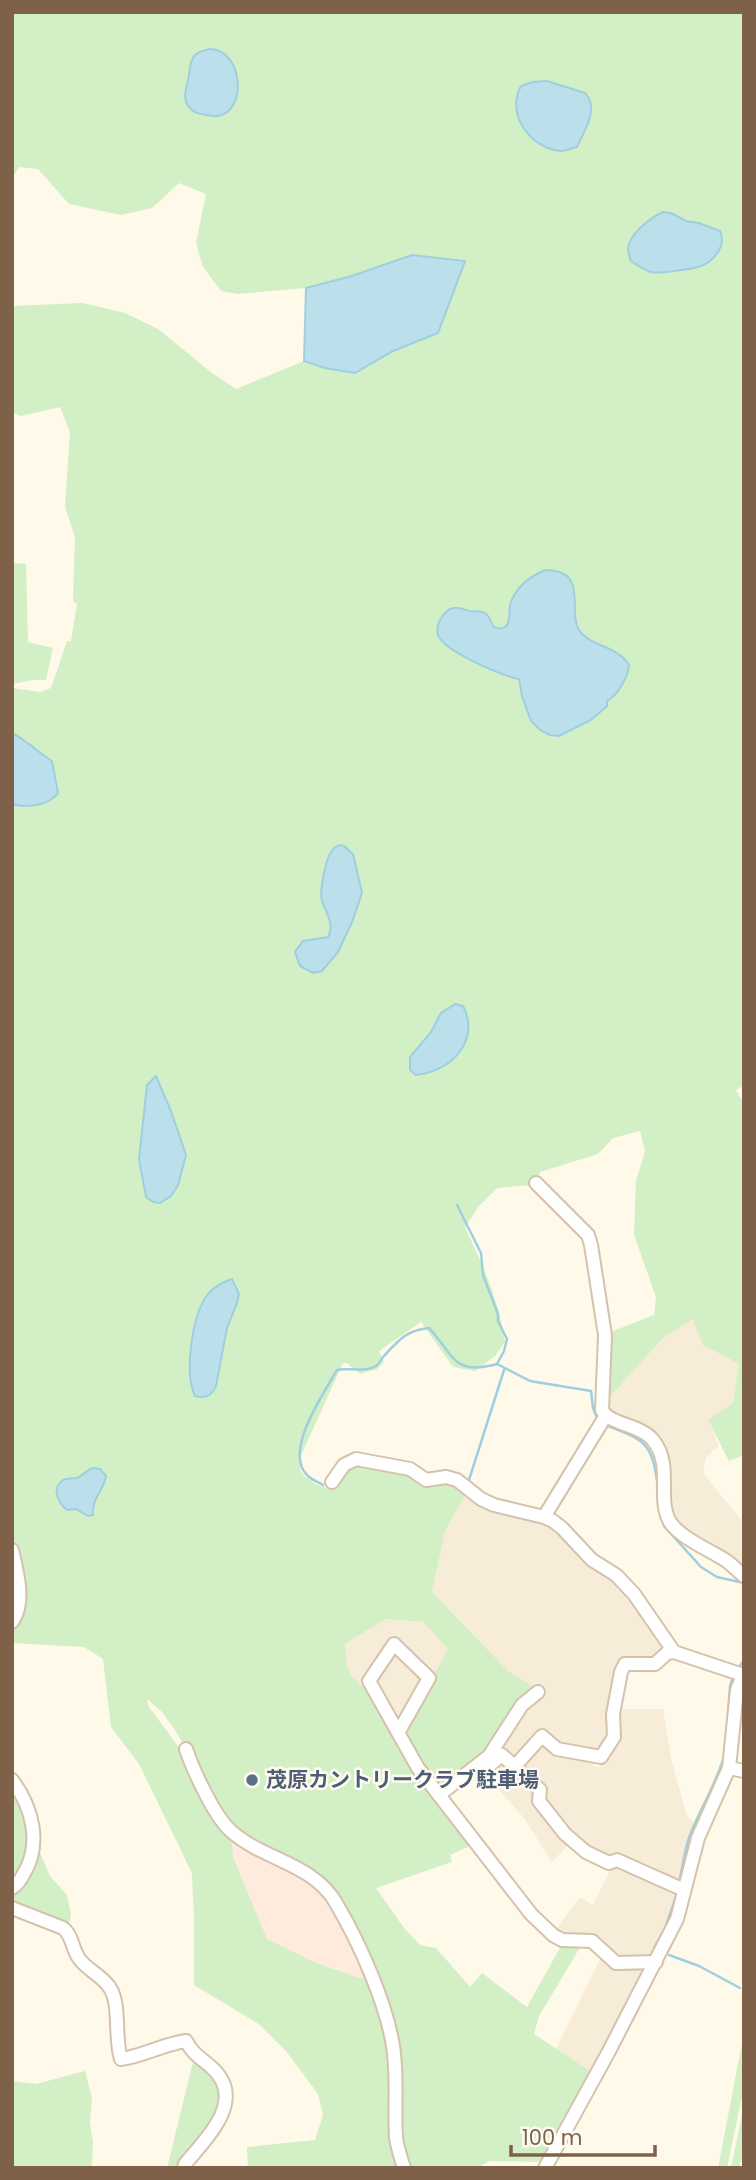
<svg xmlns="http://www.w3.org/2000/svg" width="756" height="2180" font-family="Poppins,'Noto Sans JP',sans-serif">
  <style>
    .residential { fill: #f7ecd7 }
    .commercial { fill: #ffebdd }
    .green { fill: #d2efc5; fill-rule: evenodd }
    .water { fill: #bbe0ec; stroke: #9fcfdf; stroke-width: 2 }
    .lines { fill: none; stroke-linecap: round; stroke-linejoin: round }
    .stream { stroke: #9fcfdf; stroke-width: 2.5 }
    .minor-casing { stroke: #d4c2ad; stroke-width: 16 }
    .minor { stroke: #fff; stroke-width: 12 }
    .service-dot { fill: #5c6f8a; stroke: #fffbf2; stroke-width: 2.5 }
    .labels { text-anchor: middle; stroke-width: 5; stroke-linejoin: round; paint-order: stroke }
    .service-label { font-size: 21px; font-weight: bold; fill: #4e5e75; stroke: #fffbf2; text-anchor: start }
  </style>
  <rect width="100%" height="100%" fill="#fff9ea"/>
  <g class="residential">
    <polygon points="693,1318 703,1345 739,1364 733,1404 708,1420 719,1446 706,1457 703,1473 744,1523 744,1573 678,1527 670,1507 666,1456 612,1415 605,1402 664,1337"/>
    <polygon points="467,1491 543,1519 614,1577 666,1646 654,1660 623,1661 610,1737 600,1753 558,1745 543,1732 512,1760 500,1747 538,1689 508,1671 432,1592 445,1531"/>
    <polygon points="385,1619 423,1622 448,1649 434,1676 394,1638 360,1684 352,1677 347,1666 345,1644"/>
    <polygon points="397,1653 424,1679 401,1720 395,1720 375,1680 394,1654"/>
    <polygon points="618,1709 663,1709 671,1758 687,1817 699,1826 689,1847 681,1883 613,1852 605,1858 567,1831 521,1768 541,1742 593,1762 593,1766 599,1767 617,1738"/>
    <polygon points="500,1761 536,1790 570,1843 552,1862 524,1818 485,1774"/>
    <polygon points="620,1864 680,1891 673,1915 656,1952 645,1958 617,1958 564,1937 555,1930 580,1897 593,1905 610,1870"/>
    <polygon points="602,1955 647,1967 590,2071 556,2049"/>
  </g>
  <polygon class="commercial" points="232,1843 251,1849 306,1876 328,1899 336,1911 364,1980 316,1963 267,1940 233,1857"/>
  <g class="green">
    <path d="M12,12h732v1073l-8,5 8,14v351l-15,6 -21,-41 25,-17 6,-39 -36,-19 -10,-26 -29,18 -59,65 3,-69 46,-18 2,-18 -22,-62 2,-54 9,-30 -5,-20 -27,7 -15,16 -58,18 -3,9 -4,4 -36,3 -19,19 -13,21c18,36 34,74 40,114l-10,14 -20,15 -22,-4 -32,-45 -42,29 5,11 -7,7 -17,5 -13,-11h-4l-44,97 2,13 14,11 13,4c11,-8 18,-19 29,-27l91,18 19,12 -22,40 -13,61 76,79 30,18 -56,68 -42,30 -32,-44 -3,-13 43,-81 -25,-27 -38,-3 -40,25 2,22 5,11 22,20 24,51 76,96 -24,11 2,7 -76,26 28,40 16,17 16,3 34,39 12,-14 45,34 35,-63h20l-43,72 -5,18 56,37 -50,91 -50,-1 -13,7h-229l-1,-21 68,-7 8,-25 -5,-21 -32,-43 -27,-27 -65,-39v-66l-2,-46 -53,-109 -28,-37 -8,-68 -19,-12 -72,-4v-839l5,2 16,-57 -5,-8 -16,-8v-45l28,4 11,-4 16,-47h4l6,-37 -4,-3 2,-64 -10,-30 5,-75 -10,-25 -39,9 -9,-4v-106l71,-3 42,10 33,16 54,44 24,16 68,-28 21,7 30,5 38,-22 45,-18 27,-71 -113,14 -46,12 -68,6 -17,-3 -18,-24 -7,-24 10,-49 -27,-11 -27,25 -31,7 -52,-11 -31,-35 -19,-2 -7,12zM147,1699l15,13 11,15 56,94 14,13 69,35 23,21 6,12 22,77 -47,-16 -49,-24 -34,-82 -1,-14 -18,-22 -33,-71 -32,-43z"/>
    <polygon points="12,563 26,564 28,642 53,648 46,680 32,680 12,684"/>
    <polygon points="12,1786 50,1876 67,1895 71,1915 68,1928 12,1905"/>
    <polygon points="744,2033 744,2087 727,2168 718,2168"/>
    <polygon points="194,2058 218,2077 224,2101 181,2168 167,2168"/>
    <polygon points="85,2071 92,2098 90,2122 93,2143 92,2168 12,2168 12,2081 36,2084"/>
    <polygon points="744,2105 744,2149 739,2168 731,2168"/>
  </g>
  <g class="water">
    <path d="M210,49c33,1 38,62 8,67 -4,1 -7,-1 -11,-1 -6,-1 -10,-1 -15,-5 -12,-10 -5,-22 -3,-35 1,-7 1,-15 6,-20 4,-4 10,-5 15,-6z"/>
    <path d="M547,81l38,12c15,15 -1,38 -8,54 -5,1 -11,4 -16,4 -30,-2 -56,-37 -40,-65l12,-4z"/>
    <path d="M663,212l8,1 15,8 13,2 21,8c7,14 -6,30 -19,35 -8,3 -42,8 -50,6 -7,-2 -14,-7 -20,-11 -2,-6 -4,-11 -2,-17 4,-13 23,-27 34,-32z"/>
    <polygon points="412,255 465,261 438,333 393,351 355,373 325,368 304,361 306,288 352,276"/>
    <path d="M545,570c45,0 22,41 34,60 11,17 38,15 50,35 -1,12 -11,30 -22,36v5l-16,14 -32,16 -9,-1 -10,-5 -9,-9 -9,-25 -3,-17c-16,-3 -76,-28 -81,-44 -3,-12 8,-29 20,-27 4,0 7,2 11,3 5,0 12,0 16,2 5,3 5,9 9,14 4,1 7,3 11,0 6,-4 4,-16 5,-22 5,-17 19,-28 35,-35z"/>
    <path d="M12,733c16,8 25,19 40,28l6,32c-9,13 -32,15 -46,11z"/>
    <path d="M339,845l5,1 9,8 9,39 -10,29 -14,30 -16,19 -9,2 -13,-7 -5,-14 8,-11 25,-4c7,-12 -2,-25 -6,-36 -3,-9 4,-42 9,-49 2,-4 5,-5 8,-7z"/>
    <path d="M455,1004l8,2c18,34 -12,66 -47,69l-6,-5v-13l21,-25 10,-19z"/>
    <polygon points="156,1076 171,1111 186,1155 178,1185 171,1196 160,1203 153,1202 146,1197 139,1159 147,1085"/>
    <path d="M232,1279l7,15 -2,9 -10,25 -11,58c-4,10 -11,13 -21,10 -11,-23 -3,-82 13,-102 6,-7 15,-12 24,-15z"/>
    <path d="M93,1468l7,1 6,7c-3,16 -14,21 -13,39l-5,1 -12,-7 -9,1c-8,-6 -16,-21 -5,-29 5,-4 12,-1 17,-4 5,-3 8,-7 14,-9z"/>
  </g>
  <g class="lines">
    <g class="stream">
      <polyline points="497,1364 530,1381 591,1391 593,1408 597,1418"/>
      <path d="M608,1426c40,15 44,19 50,61"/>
      <polyline points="469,1480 504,1370"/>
      <path d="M323,1485c-5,-3 -11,-5 -15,-9 -26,-23 16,-83 29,-106 12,-3 28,3 39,-4 3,-2 5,-6 7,-9 15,-16 23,-27 46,-29 26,28 24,48 68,36l7,-13 3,-12 -9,-18v-7l-15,-39 -2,-22 -24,-48"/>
      <polyline points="663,1521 664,1526 701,1567 717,1577 744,1583"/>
      <polyline points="739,1667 744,1660"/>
      <polyline points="728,1715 730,1686 733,1677"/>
      <path d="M680,1878c3,-14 5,-29 10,-43 11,-28 27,-52 35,-82"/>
      <polyline points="654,1948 664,1931 676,1897"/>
      <polyline points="669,1955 699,1966 740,1988"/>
    </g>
    <g class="minor-casing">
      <g id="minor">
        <path d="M536,1183l52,52 3,10 14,90 -3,75c8,15 37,14 50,29 22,25 4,59 18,83 10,16 42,29 58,40 5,4 11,10 16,14"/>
        <polyline points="332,1482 344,1465 356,1459 410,1469 426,1480 446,1477 457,1480 481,1499 494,1505 544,1517 553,1521 562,1528 592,1560 616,1575 634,1594 674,1652"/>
        <polyline points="544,1517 605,1417"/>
        <path d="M12,1550c5,22 14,53 0,72"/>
        <polyline points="398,1733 429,1678 394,1644 369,1681 418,1768 531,1914 553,1935 562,1940 592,1941 616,1963 656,1962"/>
        <path d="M186,1749c7,21 29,69 46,83 32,28 82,32 104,71 23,39 50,99 57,143 5,30 1,61 3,91 1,10 5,21 8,31"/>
        <polyline points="515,1766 542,1736 557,1749 601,1757 614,1737 613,1714 621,1672 625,1664 655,1664 667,1653 674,1652 743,1675"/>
        <polyline points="729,1768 744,1771"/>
        <polyline points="473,1769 483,1771 502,1755 540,1790 539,1801 565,1834 586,1852 609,1863 617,1860 684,1890"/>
        <path d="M12,1780c21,28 30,65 11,95 -3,6 -5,9 -11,13"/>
        <polyline points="439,1795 489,1756 522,1705 538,1692"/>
        <path d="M12,1908l51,20c9,7 9,19 15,29 8,13 24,18 32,31 11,17 4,50 11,71 23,-3 42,-15 65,-18 9,17 20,19 31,32 26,31 -12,67 -32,91l-1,4"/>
        <polyline points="545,2168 608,2053 677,1919 698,1838 729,1768 737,1690 744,1674"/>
      </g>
    </g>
    <use href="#minor" class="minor"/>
  </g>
  <circle class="service-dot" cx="252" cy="1780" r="7"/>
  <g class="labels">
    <g class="service-label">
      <text x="266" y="1787">茂原カントリークラブ駐車場</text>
    </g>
  </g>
  <rect width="756" height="2180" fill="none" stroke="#7e6148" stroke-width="28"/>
  <path d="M511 2145v10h144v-10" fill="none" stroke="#7e6148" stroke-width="3.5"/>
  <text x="522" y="2145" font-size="21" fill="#7e6148" stroke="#fffbf2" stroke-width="5" paint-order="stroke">100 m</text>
</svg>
